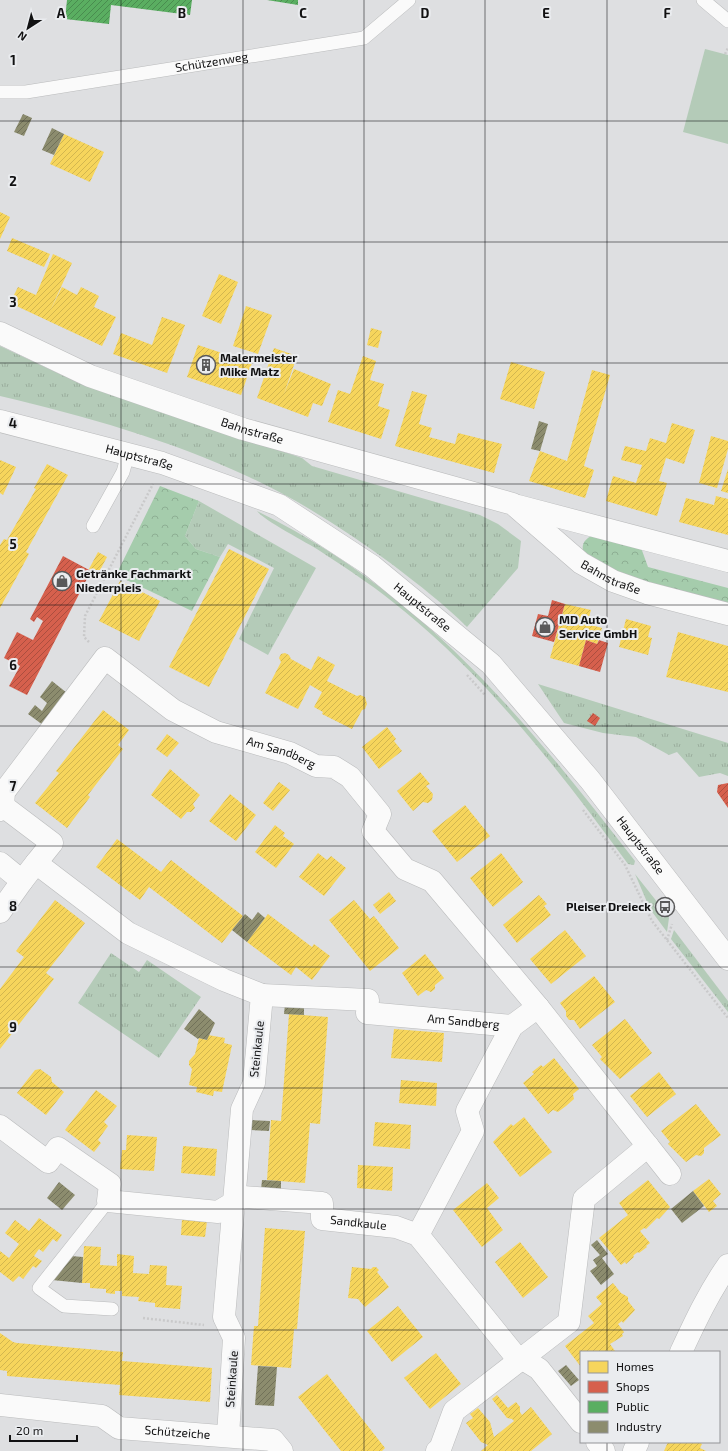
<svg xmlns="http://www.w3.org/2000/svg" width="728" height="1451" font-family="'Exo 2',sans-serif">
  <style>
    .grass { fill: url(#grass-tufts) }
    .forest { fill: url(#forest-crowns) }
    .garden { fill: #b4cbb8 }
    .homes { fill: url(#homes-hatch) }
    .shops { fill: url(#shops-hatch) }
    .public { fill: url(#public-hatch) }
    .industry { fill: url(#industry-hatch) }
    .lines { fill: none; stroke-linecap: round; stroke-linejoin: round }
    .lane-casing { stroke: #babbbc; stroke-width: 14 }
    .street-casing { stroke: #babbbc; stroke-width: 23 }
    .secondary-casing { stroke: #babbbc; stroke-width: 23 }
    .path { stroke: #c9c9ca; stroke-width: 2.5; stroke-dasharray: 2 2; stroke-linecap: butt }
    .lane { stroke: #fafafa; stroke-width: 13 }
    .street { stroke: #fafafa; stroke-width: 22 }
    .secondary { stroke: #fafafa; stroke-width: 22 }
    .grid { fill: none; stroke: #111112; stroke-width: 1; stroke-opacity: 0.55 }
    .labels { text-anchor: middle; stroke-width: 4; stroke-linejoin: round; paint-order: stroke }
    .street-label { font-size: 12px; fill: #111112; stroke: #eaecef }
    .poi-label { font-size: 12px; font-weight: bold; fill: #111112; stroke: #eaecef; text-anchor: start }
    .grid-label { font-size: 13px; text-anchor: middle; font-weight: bold; fill: #111112; stroke: #eaecef; stroke-width: 4; stroke-linejoin: round; paint-order: stroke }
  </style>
  <defs>
    <pattern id="grass-tufts" width="24" height="20" patternUnits="userSpaceOnUse"><rect width="24" height="20" fill="#b4cbb8"/><path d="M3 7l-1-3M5 7V3M7 7l1-3M15 17l-1-3M17 17v-4M19 17l1-3" fill="none" stroke="#9aad9d"/></pattern>
    <pattern id="forest-crowns" width="20" height="18" patternUnits="userSpaceOnUse"><rect width="20" height="18" fill="#a5ccac"/><path d="M2 6a3 3 0 1 1 6 0M12 15a3 3 0 1 1 6 0" fill="none" stroke="#8dae93"/></pattern>
    <pattern id="homes-hatch" width="6" height="6" patternUnits="userSpaceOnUse"><rect width="6" height="6" fill="#f6d55c"/><path d="M-1 1l2-2M0 6l6-6M5 7l2-2" fill="none" stroke="#d2b64f"/></pattern>
    <pattern id="shops-hatch" width="6" height="6" patternUnits="userSpaceOnUse"><rect width="6" height="6" fill="#d6604d"/><path d="M-1 1l2-2M0 6l6-6M5 7l2-2" fill="none" stroke="#ac4e3f"/></pattern>
    <pattern id="public-hatch" width="6" height="6" patternUnits="userSpaceOnUse"><rect width="6" height="6" fill="#5aae61"/><path d="M-1 1l2-2M0 6l6-6M5 7l2-2" fill="none" stroke="#498c4f"/></pattern>
    <pattern id="industry-hatch" width="6" height="6" patternUnits="userSpaceOnUse"><rect width="6" height="6" fill="#8c8c6e"/><path d="M-1 1l2-2M0 6l6-6M5 7l2-2" fill="none" stroke="#717159"/></pattern>
  </defs>
  <rect width="100%" height="100%" fill="#dedfe1"/>
  <g class="grass">
    <path d="M0,346l79,37 223,75 10,8 168,49 18,9 23,17 -3,27 -51,59c-23,-23 -48,-42 -74,-62 -45,-33 -92,-64 -144,-88 -79,-37 -164,-61 -249,-81z"/>
    <polygon points="199,501 316,568 268,655 239,639 274,568 228,544 220,557 196,549 185,536"/>
    <path d="M257,511c165,81 268,208 378,350l-1,4 -6,-1c-67,-91 -136,-181 -224,-253 -26,-22 -55,-41 -84,-60 -12,-8 -57,-31 -63,-40z"/>
    <polygon points="538,684 728,743 728,776 720,773 699,777 677,752 669,755 636,737 603,733 564,723"/>
    <polygon points="635,874 658,903 654,906 663,918 668,915 669,918 667,932 650,909"/>
    <polygon points="674,930 728,1001 728,1012 671,939"/>
    <polygon points="111,953 139,972 147,960 201,997 159,1058 78,1003"/>
  </g>
  <g class="forest">
    <polygon points="160,486 199,501 185,536 196,549 220,557 192,611 116,575"/>
    <path d="M591,536l49,9 8,22 80,21v18l-89,-24 -55,-27c-3,-10 -1,-14 7,-19z"/>
  </g>
  <polygon class="garden" points="705,49 728,55 728,144 683,132"/>
  <g class="homes">
    <polygon points="64,134 104,152 90,182 50,164"/>
    <polygon points="0,212 10,217 0,239"/>
    <polygon points="12,238 50,254 44,267 7,251"/>
    <polygon points="53,254 72,263 50,311 62,287 77,295 81,287 99,296 94,307 116,317 102,346 10,303 18,287 36,295"/>
    <polygon points="219,274 238,282 221,324 202,316"/>
    <polygon points="246,306 272,315 258,354 233,346"/>
    <polygon points="162,317 185,325 167,373 113,354 121,333 152,345"/>
    <polygon points="371,328 382,331 378,348 367,345"/>
    <polygon points="198,345 252,363 241,395 187,377"/>
    <polygon points="274,348 297,356 284,394 294,369 331,384 322,406 313,403 308,417 257,398"/>
    <polygon points="363,356 376,361 370,380 384,384 378,406 390,410 381,439 328,422 338,390 350,394"/>
    <polygon points="511,362 545,372 534,409 500,399"/>
    <polygon points="592,370 610,375 584,466 594,470 585,498 529,481 540,451 567,461"/>
    <polygon points="412,391 427,395 419,424 432,428 429,437 455,444 458,433 502,444 494,473 395,446"/>
    <polygon points="672,423 695,430 684,464 666,458 659,481 667,483 657,516 606,501 613,476 636,483 642,465 621,460 625,446 646,451 650,438 666,443"/>
    <polygon points="711,436 728,441 728,449 717,488 699,483"/>
    <polygon points="0,460 16,467 3,495 0,493"/>
    <polygon points="47,464 68,475 26,552 29,554 0,608 0,545 4,539 7,540 36,489 34,488"/>
    <polygon points="728,469 728,493 721,491"/>
    <polygon points="716,496 728,499 728,535 679,522 686,498 714,505"/>
    <polygon points="229,549 269,569 209,687 169,667"/>
    <polygon points="98,552 107,557 98,574 89,569"/>
    <polygon points="120,581 160,601 139,641 99,621"/>
    <polygon points="565,604 591,610 587,624 602,628 597,644 586,640 579,666 550,658"/>
    <polygon points="626,619 651,626 648,637 652,638 648,655 619,647"/>
    <polygon points="678,632 728,646 728,692 666,677"/>
    <polygon points="285,653 289,655 291,659 311,670 318,656 335,665 327,681 357,696 360,695 365,697 367,704 365,709 362,710 352,729 322,714 323,712 314,707 322,692 310,685 298,709 265,693 281,662 279,658 281,654"/>
    <polygon points="103,710 129,730 118,745 123,749 88,795 90,797 67,828 35,803 59,773 56,771"/>
    <polygon points="387,727 396,739 394,741 402,751 379,769 362,747"/>
    <polygon points="167,734 179,743 167,757 156,749"/>
    <polygon points="170,769 200,795 193,804 195,808 191,812 187,812 181,819 151,795"/>
    <polygon points="420,772 430,784 426,786 433,794 432,800 428,803 423,802 413,811 397,791"/>
    <polygon points="279,782 290,790 273,811 263,803"/>
    <polygon points="230,794 256,815 236,841 209,821"/>
    <polygon points="465,805 490,836 457,862 432,831"/>
    <polygon points="275,825 285,833 283,836 294,844 276,868 255,852"/>
    <polygon points="117,839 161,872 171,860 243,916 222,943 149,887 140,900 96,867"/>
    <polygon points="318,853 327,860 331,856 346,868 324,896 299,877"/>
    <polygon points="501,853 523,882 493,907 470,878"/>
    <polygon points="389,892 396,901 380,914 373,905"/>
    <polygon points="539,895 547,904 544,906 551,915 517,943 503,925"/>
    <polygon points="55,900 85,923 46,973 54,979 0,1049 0,989 24,957 16,951"/>
    <polygon points="354,900 370,919 374,916 399,948 370,971 329,920"/>
    <polygon points="268,914 312,947 314,944 330,956 312,980 296,967 291,975 247,942"/>
    <polygon points="565,930 586,956 551,984 530,959"/>
    <polygon points="425,954 444,978 435,985 435,989 431,992 426,990 418,996 402,973"/>
    <polygon points="594,976 615,1002 580,1029 574,1020 569,1020 566,1016 566,1011 560,1003"/>
    <polygon points="289,1014 328,1017 320,1124 310,1123 305,1183 267,1180 271,1120 281,1121"/>
    <polygon points="625,1019 652,1053 620,1079 600,1059 602,1057 592,1045"/>
    <polygon points="394,1029 444,1033 442,1062 391,1058"/>
    <polygon points="208,1035 225,1038 224,1043 232,1045 222,1092 214,1091 213,1096 196,1092 197,1087 189,1085 192,1069 189,1065 189,1061 195,1054 199,1038 207,1040"/>
    <polygon points="554,1058 579,1089 573,1094 574,1099 566,1106 558,1112 553,1110 548,1114 523,1083 534,1074 532,1072 541,1065 543,1067"/>
    <polygon points="40,1069 51,1077 52,1082 64,1092 46,1115 17,1093 35,1070"/>
    <polygon points="659,1072 676,1094 647,1117 630,1096"/>
    <polygon points="401,1080 437,1083 436,1106 399,1103"/>
    <polygon points="96,1090 117,1106 104,1122 108,1126 98,1140 101,1143 94,1152 65,1130"/>
    <polygon points="696,1104 721,1135 704,1148 704,1153 701,1156 696,1155 686,1162 668,1144 670,1142 661,1131"/>
    <polygon points="524,1117 552,1152 520,1177 493,1142 511,1124 513,1126"/>
    <polygon points="375,1122 411,1125 410,1149 373,1146"/>
    <polygon points="127,1135 157,1137 154,1171 120,1169 122,1150 126,1150"/>
    <polygon points="183,1146 217,1149 215,1176 181,1173"/>
    <polygon points="358,1165 393,1167 392,1191 357,1188"/>
    <polygon points="709,1179 721,1194 713,1201 717,1206 709,1212 693,1191"/>
    <polygon points="648,1180 670,1207 659,1219 657,1218 646,1229 644,1228 640,1231 650,1243 646,1246 647,1247 639,1253 638,1252 635,1254 633,1256 634,1257 626,1264 625,1262 621,1265 599,1238 628,1215 619,1203"/>
    <polygon points="487,1183 499,1198 487,1208 503,1230 482,1247 453,1210"/>
    <polygon points="39,1218 62,1235 57,1242 53,1239 43,1252 39,1249 34,1256 42,1261 36,1268 33,1266 23,1279 19,1276 13,1282 0,1272 0,1251 9,1258 19,1244 5,1233 15,1220 29,1231"/>
    <polygon points="182,1219 207,1221 205,1237 181,1235"/>
    <polygon points="265,1228 305,1231 297,1329 294,1329 291,1368 251,1365 254,1326 258,1326"/>
    <polygon points="520,1242 548,1277 523,1298 495,1262"/>
    <polygon points="84,1246 101,1247 100,1265 117,1266 117,1254 134,1256 133,1273 149,1274 150,1265 167,1266 166,1285 182,1286 180,1309 155,1307 155,1303 138,1301 139,1297 122,1296 122,1291 115,1291 115,1294 106,1293 106,1289 90,1288 90,1283 82,1283"/>
    <polygon points="352,1267 371,1269 373,1267 376,1267 379,1270 377,1272 389,1287 365,1307 358,1299 348,1298"/>
    <polygon points="613,1283 621,1293 628,1297 628,1301 635,1310 623,1323 622,1321 618,1324 624,1332 622,1334 623,1336 610,1344 615,1351 581,1352 581,1367 565,1346 594,1323 588,1316 602,1304 596,1297"/>
    <polygon points="398,1306 423,1337 392,1362 367,1331"/>
    <polygon points="0,1333 13,1342 17,1343 123,1352 122,1361 212,1368 210,1402 119,1395 120,1385 7,1376 7,1371 0,1370"/>
    <polygon points="436,1353 461,1384 430,1409 404,1378"/>
    <polygon points="327,1374 385,1448 382,1451 341,1451 298,1397"/>
    <polygon points="497,1395 508,1408 516,1402 520,1407 520,1412 522,1415 531,1407 552,1434 531,1451 481,1451 488,1445 481,1442 466,1423 473,1418 470,1414 478,1408 490,1422 494,1437 514,1421 512,1419 507,1418 492,1399"/>
    <polygon points="668,1442 699,1442 702,1444 700,1448 706,1451 664,1451"/>
  </g>
  <g class="shops">
    <polygon points="63,556 91,571 27,695 9,686 20,666 4,658 17,632 33,640 43,621 37,617 34,622 30,619"/>
    <polygon points="552,600 565,604 554,642 532,636 538,614 548,616"/>
    <polygon points="586,640 597,644 599,640 608,643 600,672 579,666"/>
    <polygon points="593,713 600,718 595,726 587,721"/>
    <polygon points="728,783 728,808 717,792 718,785"/>
  </g>
  <g class="public">
    <polygon points="67,0 192,0 190,15 111,5 109,24 65,19"/>
    <polygon points="267,0 298,0 298,5"/>
  </g>
  <g class="industry">
    <polygon points="23,114 32,118 24,136 14,132"/>
    <polygon points="52,128 64,134 54,155 42,150"/>
    <polygon points="539,421 548,424 540,451 531,449"/>
    <polygon points="52,681 67,693 43,725 28,714 35,705 42,711 47,703 40,697"/>
    <polygon points="258,912 265,918 247,942 232,930 245,914 252,920"/>
    <polygon points="285,1004 304,1005 304,1015 284,1014"/>
    <polygon points="199,1009 215,1023 207,1040 199,1038 198,1039 184,1029"/>
    <polygon points="250,1120 270,1121 269,1131 250,1130"/>
    <polygon points="262,1180 281,1181 281,1191 261,1190"/>
    <polygon points="59,1182 75,1195 62,1210 47,1198"/>
    <polygon points="693,1191 704,1206 682,1223 671,1209"/>
    <polygon points="597,1240 608,1254 602,1258 614,1274 601,1285 590,1271 597,1266 593,1260 600,1255 591,1245"/>
    <polygon points="71,1256 83,1257 82,1283 52,1280"/>
    <polygon points="566,1365 579,1380 571,1386 558,1371"/>
    <polygon points="258,1366 277,1367 274,1406 255,1405"/>
  </g>
  <g class="lines">
    <g class="lane-casing">
      <g id="lane">
        <polyline points="703,0 728,21"/>
        <path id="s1" d="M0,92h26l338,-54 45,-38"/>
        <polyline points="93,526 123,472 128,454"/>
        <polyline points="108,1201 39,1288 64,1306 112,1309"/>
      </g>
    </g>
    <g class="street-casing">
      <g id="street">
        <path id="s2" d="M0,333l90,43 153,53 270,75 68,59 32,18 34,12 81,21"/>
        <polyline points="518,506 728,561"/>
        <polyline points="3,806 52,843 36,863"/>
        <path id="s3" d="M0,810l3,-4 1,-14 101,-134 68,52 43,22 74,21 26,13 18,1 16,10 30,37 -7,17 32,38 27,12 106,126 132,167"/>
        <polyline points="0,863 22,881 36,863 128,933 224,980 262,995 254,1083 242,1109 224,1317 234,1338 228,1436"/>
        <polyline points="0,912 22,881"/>
        <path id="s4" d="M262,995l106,5 -1,13 145,13"/>
        <path id="s5" d="M0,1126l48,36 10,-14 52,36 -2,17 110,11 25,-15 79,6v16l74,8 22,8 95,118 26,16 42,53"/>
        <polyline points="418,1235 473,1131 467,1111 512,1026 538,1007"/>
        <path d="M681,1352c14,-30 28,-60 47,-87"/>
        <path id="s6" d="M0,1405l102,11 17,12 154,12 9,11"/>
        <polyline points="597,1442 604,1451"/>
        <polyline points="437,1451 440,1449 454,1411 569,1322 584,1199 648,1146"/>
        <polyline points="634,1451 638,1442"/>
      </g>
    </g>
    <g class="secondary-casing">
      <g id="secondary">
        <path id="s7" d="M0,421l162,42 117,42 93,61 119,98 99,116 138,179"/>
      </g>
    </g>
    <g class="path">
      <polyline points="725,54 728,48"/>
      <polyline points="89,642 84,637 85,616 153,484"/>
      <polyline points="467,675 485,695"/>
      <polyline points="583,810 625,865 652,921 728,1018"/>
      <polyline points="667,940 672,924"/>
      <polyline points="143,1318 204,1325"/>
    </g>
    <use href="#lane" class="lane"/>
    <use href="#street" class="street"/>
    <use href="#secondary" class="secondary"/>
  </g>
  <path class="grid" d="M121,0v1451M243,0v1451M364,0v1451M485,0v1451M607,0v1352M0,121h728M0,242h728M0,363h728M0,484h728M0,605h728M0,726h728M0,846h728M0,967h728M0,1088h728M0,1209h728M0,1330h728M607,1442v9"/>
  <defs>
    <g id="building-ring" transform="scale(1)"><circle r="9.5" fill="#eaecef" stroke="#59595a" stroke-width="1.5"/><path d="M-4-6H4V6H1V3H-1V6H-4ZM-2.5-4.3h1.7v1.8h-1.7ZM.8-4.3h1.7v1.8H.8ZM-2.5-1h1.7V.8h-1.7ZM.8-1h1.7V.8H.8Z" fill="#59595a"/></g>
    <g id="shop-ring" transform="scale(1)"><circle r="9.5" fill="#eaecef" stroke="#59595a" stroke-width="1.5"/><path d="M-5-2.5h2.3a2.7 3.5 0 0 1 5.4 0H5L5.5 6h-11ZM-1.5-2.5h3a1.5 2.3 0 0 0-3 0Z" fill="#59595a"/></g>
    <g id="bus-ring" transform="scale(1)"><circle r="9.5" fill="#eaecef" stroke="#59595a" stroke-width="1.5"/><path d="M-5-6H5V4H4V6H2V4H-2V6H-4V4H-5ZM-3.5-4V0h7V-4ZM-3.5 1.2v1.5H-2V1.2ZM2 1.2v1.5H3.5V1.2Z" fill="#59595a"/></g>
  </defs>
  <g fill-rule="evenodd">
    <use href="#building-ring" x="206" y="365"/>
    <use href="#shop-ring" x="62" y="581"/>
    <use href="#shop-ring" x="545" y="627"/>
    <use href="#bus-ring" x="665" y="907"/>
  </g>
  <g class="labels">
    <g class="street-label">
      <text dy="4" stroke="none"><textPath href="#s1" startOffset="214">Schützenweg</textPath></text>
      <text dy="4" stroke="none"><textPath href="#s2" startOffset="271">Bahnstraße</textPath></text>
      <text dy="4" stroke="none"><textPath href="#s7" startOffset="144">Hauptstraße</textPath></text>
      <text dy="4" stroke="none"><textPath href="#s2" startOffset="665">Bahnstraße</textPath></text>
      <text dy="4" stroke="none"><textPath href="#s7" startOffset="468">Hauptstraße</textPath></text>
      <text dy="4" stroke="none"><textPath href="#s3" startOffset="389">Am Sandberg</textPath></text>
      <text dy="4" stroke="none"><textPath href="#s7" startOffset="792">Hauptstraße</textPath></text>
      <text dy="4" stroke="none"><textPath href="#s4" startOffset="216">Am Sandberg</textPath></text>
      <text transform="translate(257 1049) rotate(-84)" y="4">Steinkaule</text>
      <text dy="4" stroke="none"><textPath href="#s5" startOffset="429">Sandkaule</textPath></text>
      <text transform="translate(232 1379) rotate(-86)" y="4">Steinkaule</text>
      <text dy="4" stroke="none"><textPath href="#s6" startOffset="182">Schützeiche</textPath></text>
    </g>
    <g class="poi-label">
      <text x="220" y="362">Malermeister<tspan x="220" dy="14">Mike Matz</tspan></text>
      <text x="76" y="578">Getränke Fachmarkt<tspan x="76" dy="14">Niederpleis</tspan></text>
      <text x="559" y="624">MD Auto<tspan x="559" dy="14">Service GmbH</tspan></text>
      <text x="651" y="911" text-anchor="end">Pleiser Dreieck</text>
    </g>
  </g>
  <g class="grid-label">
    <text x="61" y="18">A</text>
    <text x="182" y="18">B</text>
    <text x="303" y="18">C</text>
    <text x="425" y="18">D</text>
    <text x="546" y="18">E</text>
    <text x="667" y="18">F</text>
    <text x="13" y="65">1</text>
    <text x="13" y="186">2</text>
    <text x="13" y="307">3</text>
    <text x="13" y="428">4</text>
    <text x="13" y="549">5</text>
    <text x="13" y="670">6</text>
    <text x="13" y="791">7</text>
    <text x="13" y="911">8</text>
    <text x="13" y="1032">9</text>
  </g>
  <rect x="580" y="1351" width="140" height="92" fill="#eaecef" stroke="#939497"/>
  <rect x="588" y="1361" width="20" height="12" fill="#f6d55c" stroke="#939497"/>
  <text x="616" y="1371" font-size="12" fill="#111112">Homes</text>
  <rect x="588" y="1381" width="20" height="12" fill="#d6604d" stroke="#939497"/>
  <text x="616" y="1391" font-size="12" fill="#111112">Shops</text>
  <rect x="588" y="1401" width="20" height="12" fill="#5aae61" stroke="#939497"/>
  <text x="616" y="1411" font-size="12" fill="#111112">Public</text>
  <rect x="588" y="1421" width="20" height="12" fill="#8c8c6e" stroke="#939497"/>
  <text x="616" y="1431" font-size="12" fill="#111112">Industry</text>
  <g transform="translate(28 28) rotate(216)" stroke="#eaecef" stroke-width="3" paint-order="stroke">
  <path d="M0-3L7 15L0 10L-7 15Z" fill="#111112"/>
  <text y="-6" font-size="11" font-weight="bold" text-anchor="middle" fill="#111112">N</text>
  </g>
  <path d="M10 1435v6h67v-6" fill="none" stroke="#111112" stroke-width="2"/>
  <text x="16" y="1435" font-size="12" fill="#111112" stroke="#eaecef" stroke-width="3" paint-order="stroke">20 m</text>
</svg>
